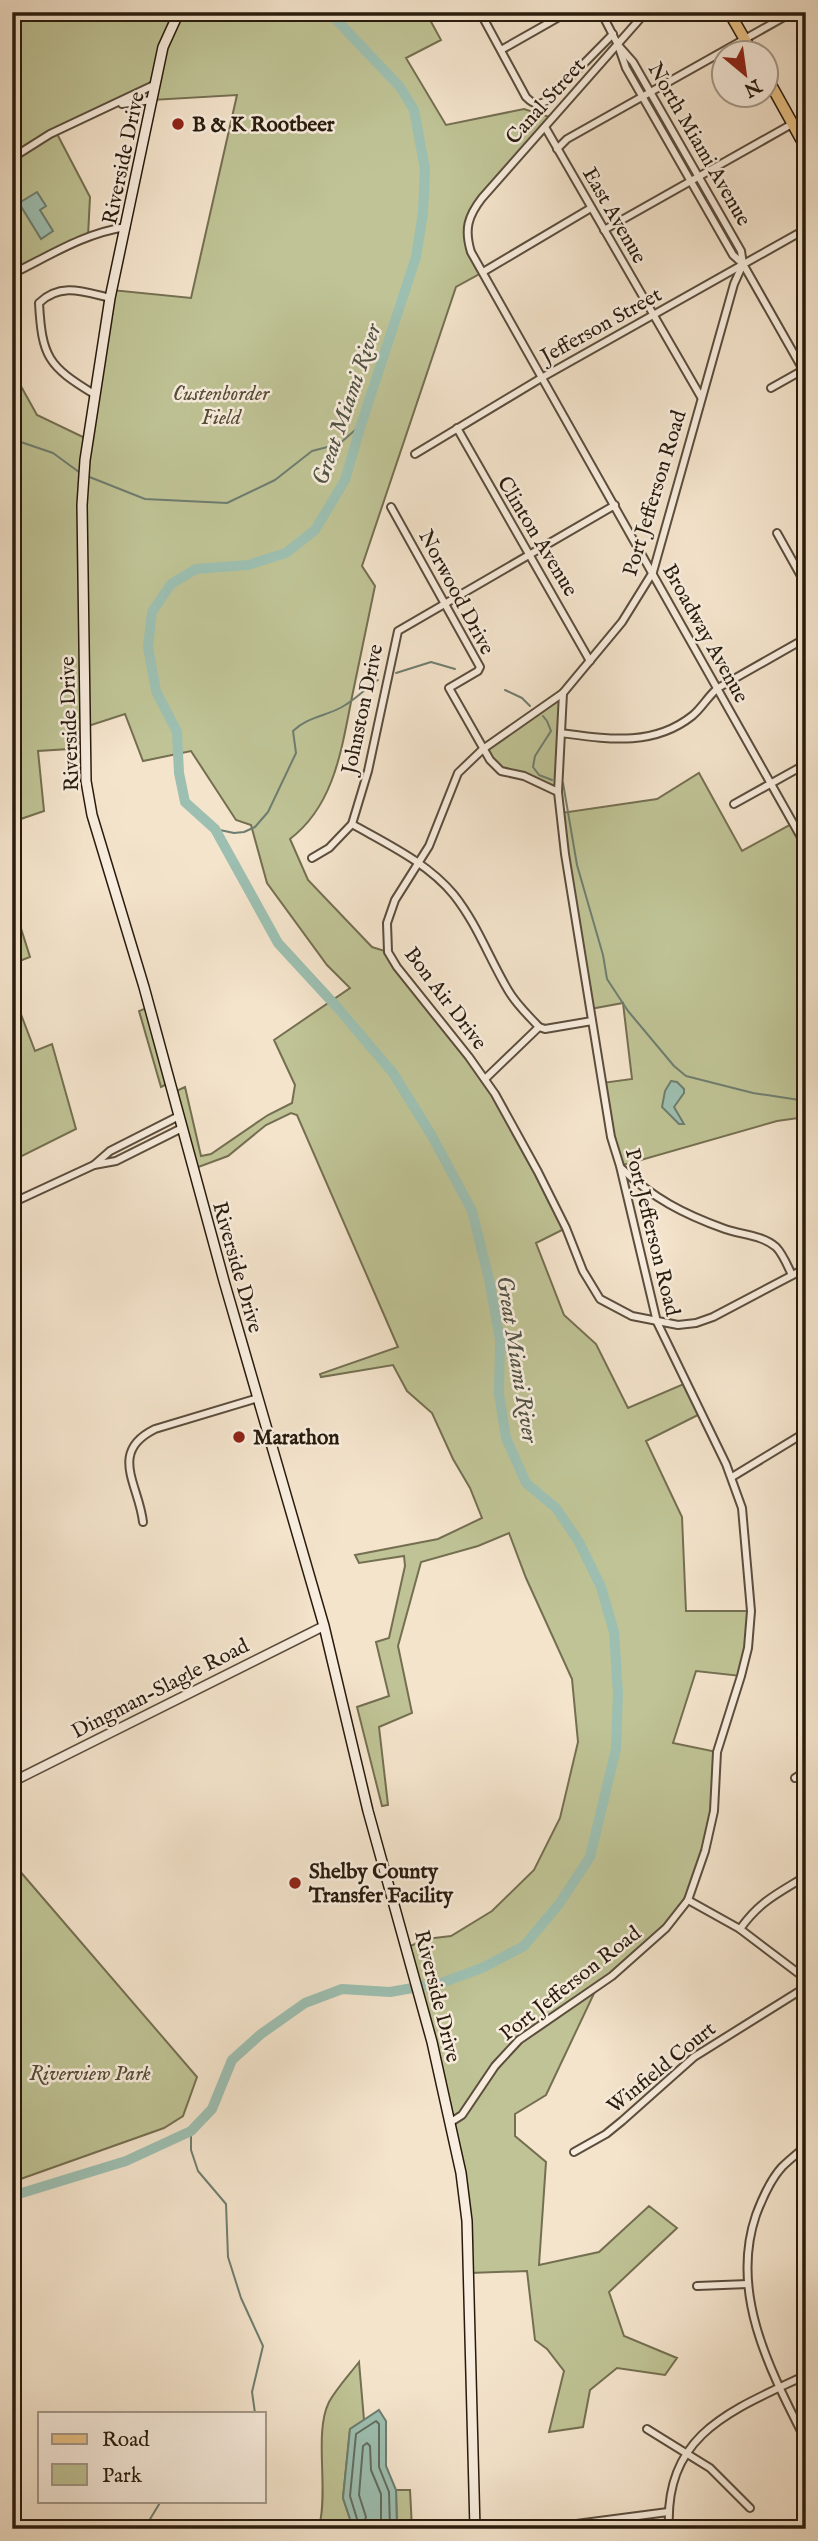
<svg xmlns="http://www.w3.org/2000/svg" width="818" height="2541" font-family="'IM FELL English',serif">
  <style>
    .green { fill: #bfc395; stroke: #746f51; stroke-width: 2 }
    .water { fill: #9dbfb1; stroke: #6e7d6f; stroke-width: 2 }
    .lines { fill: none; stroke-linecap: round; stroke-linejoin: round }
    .shore { stroke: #626d5f; stroke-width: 2 }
    .stream { stroke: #6e7d6f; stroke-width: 2 }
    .river { stroke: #9dbfb1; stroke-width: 10 }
    .minor-casing { stroke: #5b4d3d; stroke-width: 10 }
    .tertiary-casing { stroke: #5b4d3d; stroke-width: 11 }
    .secondary-casing { stroke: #281b0d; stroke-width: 12 }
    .primary-casing { stroke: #281b0d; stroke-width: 13 }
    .minor { stroke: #f8edde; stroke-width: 6 }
    .tertiary { stroke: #f8edde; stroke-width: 8 }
    .secondary { stroke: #f8edde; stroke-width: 9 }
    .primary { stroke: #eac286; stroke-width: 10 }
    .poi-dot { fill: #8f2418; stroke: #f8edde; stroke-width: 2.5 }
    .labels { text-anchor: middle; stroke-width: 5; stroke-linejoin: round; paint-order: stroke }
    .street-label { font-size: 21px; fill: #281b0d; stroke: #f8edde }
    .poi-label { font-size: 21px; font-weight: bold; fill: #281b0d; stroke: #f8edde; text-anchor: start }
    .park-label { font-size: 21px; font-style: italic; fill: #554d36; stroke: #f8edde }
    .water-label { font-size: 23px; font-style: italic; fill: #515446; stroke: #f8edde }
  </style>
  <rect width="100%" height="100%" fill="#f4e4cc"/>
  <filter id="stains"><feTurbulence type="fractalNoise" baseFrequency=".00286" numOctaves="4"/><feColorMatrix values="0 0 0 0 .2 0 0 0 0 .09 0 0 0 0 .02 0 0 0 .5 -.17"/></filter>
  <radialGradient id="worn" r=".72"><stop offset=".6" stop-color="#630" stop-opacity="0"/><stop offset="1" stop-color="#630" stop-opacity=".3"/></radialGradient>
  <g class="green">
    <path d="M29,12h410l-10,6 12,22 -35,18 40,67 78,-16 29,9 -83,96 -3,26 16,32 -27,15 -94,279 13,20c-7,35 -15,71 -22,106 -11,53 -17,112 -63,147l18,41 64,67 16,5 107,142 71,134 -30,15 28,72 32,29 32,64 58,-25 14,31 -54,27 36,76 4,94h65l-10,65 -45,-5 -23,72 44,9 -3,59 -26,89 -22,28 -69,59 -51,108 -31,19v22l31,26 -7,103 60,-13 50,-46 28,22 -68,64 15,44 53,22 -12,17 -48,-7 -27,22 -7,37 -34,5 15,-61 -17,-22 -12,-9 -8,-69 -57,2 -3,-52 -59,-274 18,-8 25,-3 41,-25 42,-41 26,-52 18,-76 -6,-63 -46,-101 -17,-45 -31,13 -57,16 -23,84 14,67 -33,14 9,78 -6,1 -25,-99 32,-11 -13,-54 13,-4 16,-72 -1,-10 -45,7 -4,-8 83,-16 44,-21 -12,-30 -17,-29 -21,-46 -25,-22 -14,-26 -72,12 -1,-3 78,-27 -101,-232 -6,-2 -25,12 -38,31 -35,13 -21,-76 13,-6 16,69 10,-2 57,-39 24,-12 3,-18 -21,-45 76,-52 -23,-23 -60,-82 -16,-58 -15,-5 -45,-69 -48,10 -18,-47 -40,13v21l-47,3 6,60 -32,11v-452l25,45 50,24 25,-149 79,8 46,-203 -85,5 3,-15 -99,47 34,65 -2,39 -76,38v-253z"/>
    <polygon points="618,45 633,62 741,251 743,264 733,255 643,98"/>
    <polygon points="563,693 558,792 524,776 501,771 483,749"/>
    <polygon points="699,773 742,851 793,823 806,846 806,1117 777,1121 620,1166 602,1083 632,1079 623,1003 590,1009 561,813 657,799"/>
    <polygon points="12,900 30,957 12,964"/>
    <polygon points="12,991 35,1051 52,1044 76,1129 12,1161"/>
    <polygon points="149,1007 169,1083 161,1087 139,1011"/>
    <polygon points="12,1862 197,2077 183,2116 164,2128 12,2182"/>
    <path d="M359,2362l5,58 -14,9 -7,69 7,21 -8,10h-33l11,-7c8,-35 -6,-90 9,-120 8,-14 20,-27 30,-40z"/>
    <polygon points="396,2490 410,2490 412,2529 397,2529"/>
  </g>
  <g class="water">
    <polygon points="37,192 46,206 40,210 53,231 41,239 19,203"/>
    <polygon points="671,1081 677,1082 684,1089 684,1093 674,1107 684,1124 679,1124 662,1107 665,1091"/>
    <polygon points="379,2410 386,2421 386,2466 396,2490 397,2529 342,2529 350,2519 343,2498 350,2429"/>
  </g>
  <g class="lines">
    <g class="shore">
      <polyline points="351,2529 357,2519 350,2496 356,2434 376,2421 379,2424 379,2467 389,2492 390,2529"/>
      <polyline points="362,2529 366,2517 359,2495 363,2446 367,2443 370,2446 371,2470 381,2494 381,2529"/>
    </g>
    <g class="stream">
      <polyline points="12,439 53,453 79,472"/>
      <polyline points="87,476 145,499 227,503 275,480 312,451 339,444 361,425"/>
      <polyline points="396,673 431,662 455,669"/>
      <polyline points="505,690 522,698 530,706"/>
      <polyline points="543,716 547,721 551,731 535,756 533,767 539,775 552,780"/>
      <polyline points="563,783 577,865 603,955 607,979 628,1011 674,1066 686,1076 753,1093 806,1101"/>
      <path d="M215,829l19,4 10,-1 11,-5 13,-15 28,-59 -3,-22c14,-14 33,-15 49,-24 13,-7 24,-19 36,-27"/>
      <polyline points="191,2131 191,2150 198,2171 226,2204 228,2257 241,2298 263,2346 252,2392 255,2413"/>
      <polyline points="144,2529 161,2501"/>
    </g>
    <polyline class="river" points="12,2196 126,2161 191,2131 212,2109 232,2060 261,2034 305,2003 342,1989 390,1992 441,1983 482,1968 524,1946 559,1904 590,1857 616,1749 618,1693 614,1632 601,1587 579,1542 556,1508 526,1483 506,1438 499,1394 500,1340 489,1279 472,1211 432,1136 393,1073 336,1006 278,943 215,829 185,802 179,773 177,732 156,691 148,647 152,612 171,584 196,569 248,565 286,553 315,530 345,480 361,425 416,257 423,213 425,169 414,110 400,87 329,12"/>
    <g class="minor-casing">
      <g id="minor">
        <path d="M480,12l46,85c8,8 12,9 22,3l65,-66"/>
        <polyline points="601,12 618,45 626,68 733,255 743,264"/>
        <path d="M646,12l-164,186c-14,18 -18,31 -11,54l335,594"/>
        <polyline points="618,45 633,62 741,251 743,264 806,375"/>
        <polyline points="501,50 568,12"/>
        <polyline points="122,104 152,100"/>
        <polyline points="545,127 701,397"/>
        <polyline points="557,149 567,139 793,12"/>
        <polyline points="12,158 50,134 156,84"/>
        <polyline points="604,230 792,124"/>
        <polyline points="483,272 591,208"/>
        <path d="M12,274c37,-18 72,-41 114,-47"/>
        <polyline points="771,388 803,370"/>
        <path d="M94,394c-46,-28 -52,-37 -55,-91 22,-21 45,-11 71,-5"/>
        <polyline points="457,428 590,661"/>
        <polyline points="415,454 543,377 806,229"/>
        <polyline points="391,507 480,667 478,671 449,688 490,760 501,771 524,776 558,792"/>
        <polyline points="777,533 806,585"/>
        <polyline points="563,693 483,749 458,773 429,846 395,900 387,923 388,952 397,967 469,1057 495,1094 538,1172 566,1228 583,1271 600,1299 632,1316 678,1325 696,1323 713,1317 806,1268"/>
        <path d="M561,733c46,6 92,14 131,-17 10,-8 16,-20 26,-28l88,-50"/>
        <polyline points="734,804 806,764"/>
        <path d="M352,824c35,20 76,39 102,71 23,29 35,63 54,95 8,14 20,25 31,37"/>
        <polyline points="312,858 329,848 352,824 368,771 398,631 615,505"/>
        <polyline points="485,1079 539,1027 545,1029 592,1021"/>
        <polyline points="179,1116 110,1151 94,1165 116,1161 182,1128"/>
        <path d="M621,1168c32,30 62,46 104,61 17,6 37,6 51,18 7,7 12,20 16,28"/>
        <polyline points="12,1203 94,1165"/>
        <polyline points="732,1477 806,1432"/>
        <path d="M143,1522c-4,-37 -35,-70 12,-93l103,-31"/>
        <polyline points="795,1778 806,1771"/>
        <polyline points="688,1900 740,1929 806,1979"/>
        <path d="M740,1929c20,-28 37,-35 66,-53"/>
        <polyline points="451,2122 462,2115 495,2066 519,2040 612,1976 666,1928 688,1900 705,1851 714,1811 717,1752 741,1676 748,1648 751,1611 742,1508 726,1464 657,1322 620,1166 611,1137 565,854 558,792 563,693 622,622 653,572 734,284 743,264"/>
        <path d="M806,2146c-8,7 -17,14 -24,21 -12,13 -20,32 -26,48 -27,79 15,157 50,226"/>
        <polyline points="574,2152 606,2134 622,2121 694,2057 806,1987"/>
        <polyline points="697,2286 748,2284"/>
        <polyline points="647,2429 710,2468 750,2508"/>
        <polyline points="516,2529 561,2526 668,2512"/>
        <path d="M669,2529c-5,-96 64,-119 137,-154"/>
      </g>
    </g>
    <g class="tertiary-casing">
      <polyline id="tertiary" points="12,1782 324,1626"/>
    </g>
    <g class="secondary-casing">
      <polyline id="secondary" points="179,12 163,47 110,298 85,460 82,505 86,781 92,815 144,987 224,1281 324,1626 368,1811 432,2042 461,2173 467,2221 475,2529"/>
    </g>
    <g class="primary-casing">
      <g id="primary">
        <polyline points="729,12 752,52"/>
        <polyline points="766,76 806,148"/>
      </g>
    </g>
    <use href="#minor" class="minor"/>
    <use href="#tertiary" class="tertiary"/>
    <use href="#secondary" class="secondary"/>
    <use href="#primary" class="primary"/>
  </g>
  <g class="poi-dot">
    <circle cx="178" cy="124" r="7"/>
    <circle cx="239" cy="1437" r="7"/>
    <circle cx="295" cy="1883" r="7"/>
  </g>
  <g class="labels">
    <g class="street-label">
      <text transform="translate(545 101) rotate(-48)" y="7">Canal Street</text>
      <text transform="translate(700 144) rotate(60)" y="7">North Miami Avenue</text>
      <text transform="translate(123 158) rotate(-78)" y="7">Riverside Drive</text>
      <text transform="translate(615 215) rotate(60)" y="7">East Avenue</text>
      <text transform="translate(601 325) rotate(-29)" y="7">Jefferson Street</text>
      <text transform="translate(654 493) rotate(-73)" y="7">Port Jefferson Road</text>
      <text transform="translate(538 536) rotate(59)" y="7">Clinton Avenue</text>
      <text transform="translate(457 592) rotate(62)" y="7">Norwood Drive</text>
      <text transform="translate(706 633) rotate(61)" y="7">Broadway Avenue</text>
      <text transform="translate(362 709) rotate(-78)" y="7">Johnston Drive</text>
      <text transform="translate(69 724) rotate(-92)" y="7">Riverside Drive</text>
      <text transform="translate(446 998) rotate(53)" y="7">Bon Air Drive</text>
      <text transform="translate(653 1232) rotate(76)" y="7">Port Jefferson Road</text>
      <text transform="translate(238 1267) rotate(74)" y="7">Riverside Drive</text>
      <text transform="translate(160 1688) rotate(-27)" y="7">Dingman-Slagle Road</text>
      <text transform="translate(570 1983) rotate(-38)" y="7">Port Jefferson Road</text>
      <text transform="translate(438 1996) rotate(76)" y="7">Riverside Drive</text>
      <text transform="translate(661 2067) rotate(-39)" y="7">Winfield Court</text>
    </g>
    <g class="poi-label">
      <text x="192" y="131">B &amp; K Rootbeer</text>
      <text x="253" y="1444">Marathon</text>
      <text x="309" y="1878">Shelby County<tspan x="309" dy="24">Transfer Facility</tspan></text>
    </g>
    <g class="park-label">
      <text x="221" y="400">Custenborder<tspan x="221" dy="24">Field</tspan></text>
      <text x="90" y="2080">Riverview Park</text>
    </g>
    <g class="water-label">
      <text transform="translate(346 404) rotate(-71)" y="8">Great Miami River</text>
      <text transform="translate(518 1359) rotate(81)" y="8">Great Miami River</text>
    </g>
  </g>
  <rect width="818" height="2541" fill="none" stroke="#f4e4cc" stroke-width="42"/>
  <rect x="14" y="14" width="790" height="2513" fill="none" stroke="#281b0d" stroke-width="3.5"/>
  <rect x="21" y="21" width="776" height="2499" fill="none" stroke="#281b0d" stroke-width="2"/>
  <rect x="38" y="2412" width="228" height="91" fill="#f8edde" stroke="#a5998a" stroke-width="2"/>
  <rect x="52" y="2434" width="35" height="10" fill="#eac286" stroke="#a5998a" stroke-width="2"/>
  <text x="102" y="2446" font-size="21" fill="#281b0d">Road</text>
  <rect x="52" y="2464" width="35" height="21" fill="#bfc395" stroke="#a5998a" stroke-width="2"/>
  <text x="102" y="2482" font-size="21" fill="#281b0d">Park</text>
  <g transform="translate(745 74) rotate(151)"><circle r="33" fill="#f8edde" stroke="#a5998a" stroke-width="2"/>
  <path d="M0-5L12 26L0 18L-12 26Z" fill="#8f2418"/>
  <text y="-10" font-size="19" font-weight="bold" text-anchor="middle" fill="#281b0d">N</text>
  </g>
  <rect width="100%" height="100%" filter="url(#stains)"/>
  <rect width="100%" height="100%" fill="url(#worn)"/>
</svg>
